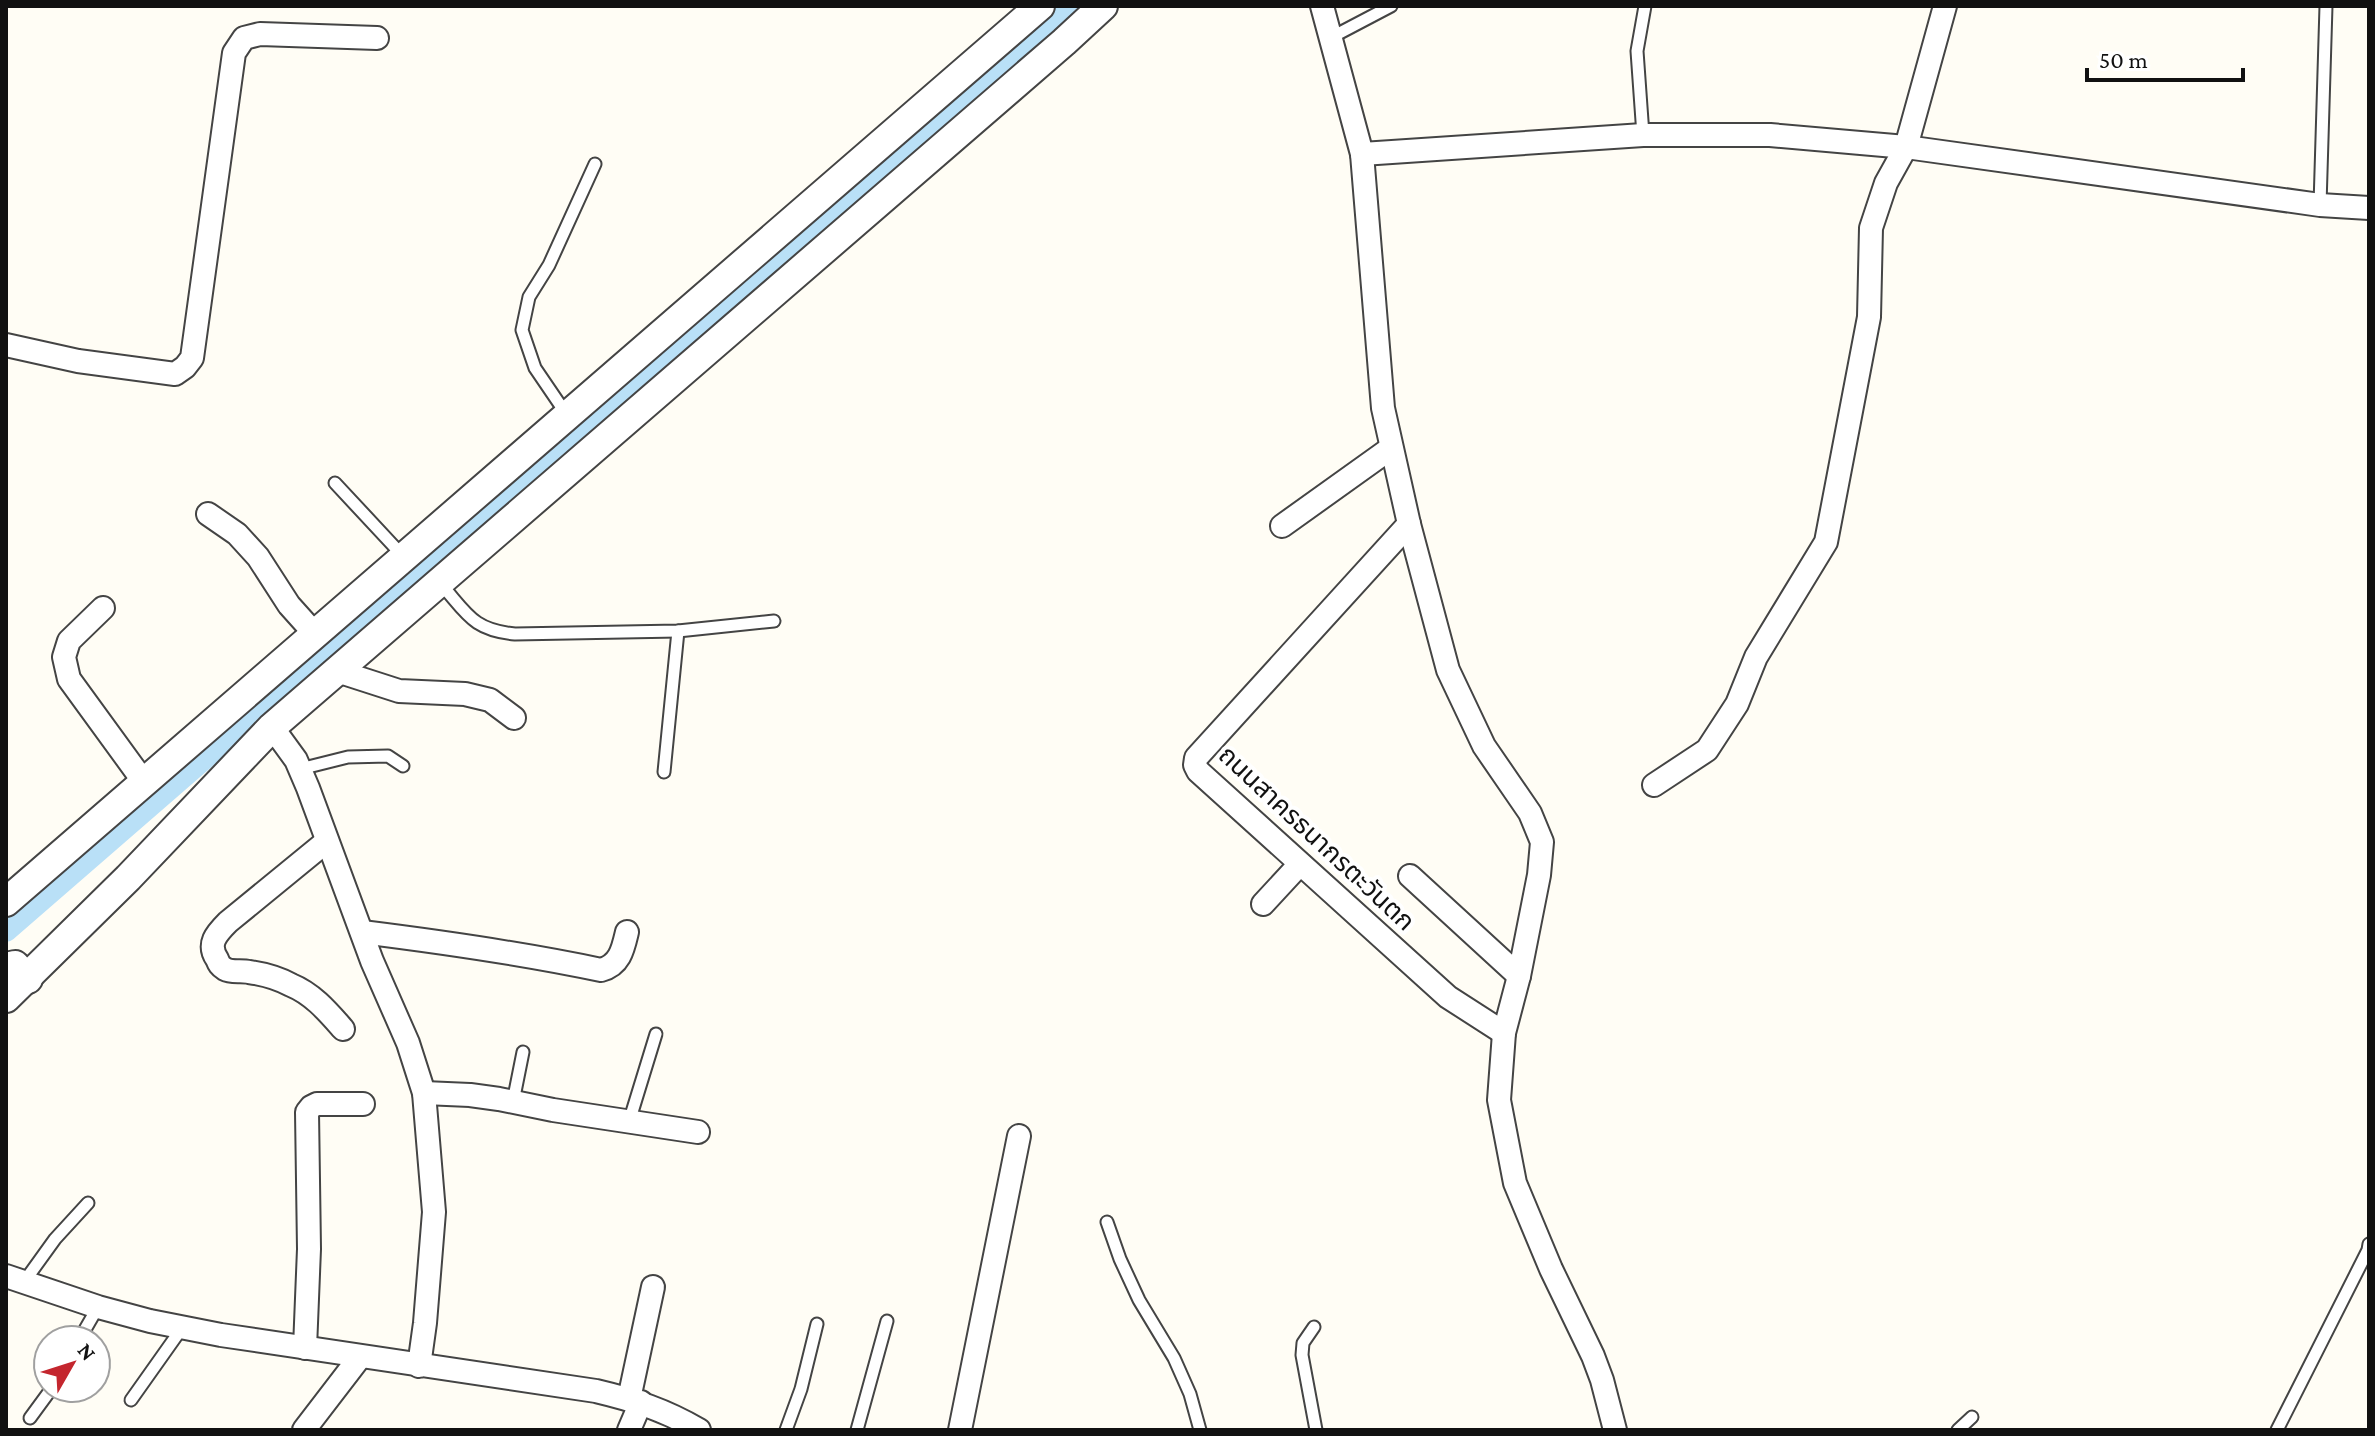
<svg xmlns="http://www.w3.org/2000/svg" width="2375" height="1436" font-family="'Crimson Pro','Noto Sans Thai',serif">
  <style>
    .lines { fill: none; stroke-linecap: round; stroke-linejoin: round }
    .canal { stroke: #b9e0f7; stroke-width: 22 }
    .service-casing { stroke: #444; stroke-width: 15 }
    .minor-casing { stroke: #444; stroke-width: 26 }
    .tertiary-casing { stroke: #444; stroke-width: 32 }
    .service { stroke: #fff; stroke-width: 11 }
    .minor { stroke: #fff; stroke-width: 22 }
    .tertiary { stroke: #fff; stroke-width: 28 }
    .labels { text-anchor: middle; stroke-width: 8; stroke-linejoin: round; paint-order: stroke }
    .street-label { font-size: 26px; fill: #111; stroke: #fff }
  </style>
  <rect width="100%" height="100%" fill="#fffdf5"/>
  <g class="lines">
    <polyline class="canal" points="6,931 1071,6"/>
    <g class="service-casing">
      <g id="service">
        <polyline points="1332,37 1391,6"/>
        <polyline points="1643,135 1637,51 1645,6"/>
        <polyline points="2320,205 2326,6"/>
        <polyline points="567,415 535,368 522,330 529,297 549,265 595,164"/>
        <polyline points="335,483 403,556"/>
        <path d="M440,583c27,30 32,47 75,51l163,-3 96,-10"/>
        <polyline points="300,769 348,757 388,756 403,766"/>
        <polyline points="664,772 678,631"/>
        <polyline points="513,1102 523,1052"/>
        <polyline points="629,1122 656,1034"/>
        <polyline points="1107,1222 1120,1259 1139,1300 1174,1358 1190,1394 1200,1430"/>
        <polyline points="24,1282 55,1239 88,1203"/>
        <polyline points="1314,1327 1303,1343 1302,1355 1316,1430"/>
        <polyline points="79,1340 98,1307"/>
        <polyline points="131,1400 182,1328"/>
        <polyline points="30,1418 52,1388"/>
        <polyline points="786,1430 801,1389 817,1324"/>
        <polyline points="857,1430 887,1321"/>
        <polyline points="1958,1430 1972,1417"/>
        <polyline points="2277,1430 2368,1250 2369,1244"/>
      </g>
    </g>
    <g class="minor-casing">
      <g id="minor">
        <polyline points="1322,6 1362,154 1383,408 1409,524 1448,670 1484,746 1530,813 1542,842 1539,875 1519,976 1504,1033 1499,1100 1515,1183 1551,1269 1593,1356 1602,1380 1615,1430"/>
        <polyline points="1362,154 1643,135 1770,135 1906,147 2320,205 2369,208"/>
        <polyline points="6,345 78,361 175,374 185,367 192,358 234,53 244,38 260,34 377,38"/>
        <polyline points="208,514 237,534 258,557 289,605 315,634"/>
        <polyline points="1409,524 1196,758 1195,765 1198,771 1448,997 1504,1033"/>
        <polyline points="1282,526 1391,448"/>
        <polyline points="103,608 69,641 64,657 69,679 144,782"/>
        <polyline points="337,671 399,691 465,694 490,700 514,718"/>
        <polyline points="272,727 296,760 308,788 372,961 408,1043 424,1093 434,1212 425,1323 419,1366"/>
        <polyline points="1654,785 1707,750 1737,704 1756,657 1826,542 1869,317 1871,228 1886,183 1906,147 1945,6"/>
        <path d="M327,841l-99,81c-12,12 -21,22 -11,37 2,5 3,7 8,10 7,4 16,1 24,3 15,2 29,6 42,13 22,9 37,27 52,44"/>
        <polyline points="1410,876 1519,976"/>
        <polyline points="1263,904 1300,864"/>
        <path d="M362,932c80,10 159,21 239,38 19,-5 22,-21 26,-38"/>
        <polyline points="424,1093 470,1095 499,1099 553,1110 698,1132"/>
        <path d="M6,1276l92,31 52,14 71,14 375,56c38,9 69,19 103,39"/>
        <polyline points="305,1348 309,1249 307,1112 311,1107 317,1104 363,1104"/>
        <polyline points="629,1399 653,1287"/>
        <polyline points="304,1430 360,1357"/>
        <polyline points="629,1430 641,1402"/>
        <polyline points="960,1430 1019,1136"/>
      </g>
    </g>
    <g class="tertiary-casing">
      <g id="tertiary">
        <polyline points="6,902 1040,6"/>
        <polyline points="6,967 15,965 28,979"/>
        <polyline points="6,998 128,878 272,727 1064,42 1103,6"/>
      </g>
    </g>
    <use href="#service" class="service"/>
    <use href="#minor" class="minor"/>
    <use href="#tertiary" class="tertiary"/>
  </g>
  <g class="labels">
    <g class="street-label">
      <text transform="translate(1317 838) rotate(43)" y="9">ถนนสาครธนากรตะวันตก</text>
    </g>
  </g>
  <rect width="2375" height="1436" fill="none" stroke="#111111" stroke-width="16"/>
  <g transform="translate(72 1364) rotate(51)"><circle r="38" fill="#ffffff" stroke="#a0a0a0" stroke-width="2"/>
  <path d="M0-6L14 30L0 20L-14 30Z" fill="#c4262e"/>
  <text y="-12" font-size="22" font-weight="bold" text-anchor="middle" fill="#111111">N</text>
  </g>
  <path d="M2087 68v12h156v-12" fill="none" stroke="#111111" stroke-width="4"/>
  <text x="2099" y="68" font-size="24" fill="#111111" stroke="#ffffff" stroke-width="6" paint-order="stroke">50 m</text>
</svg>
